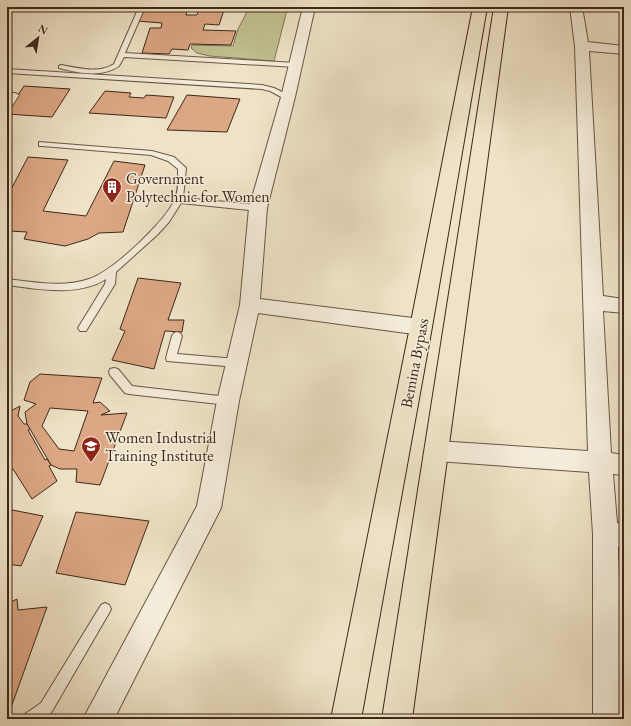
<svg xmlns="http://www.w3.org/2000/svg" width="631" height="726" font-family="'EB Garamond',serif">
  <style>
    .green { fill: #c1c190; stroke: #807455 }
    .building { fill: #dca784; stroke: #3e281a; fill-rule: evenodd }
    .lines { fill: none; stroke-linecap: round; stroke-linejoin: round }
    .lane-casing { stroke: #6a5745; stroke-width: 2 }
    .street-casing { stroke: #6a5745; stroke-width: 2 }
    .highway-casing { stroke: #3e281a; stroke-width: 2 }
    .lane { fill: #f5eddb; fill-rule: evenodd }
    .street { fill: #f5eddb; fill-rule: evenodd }
    .highway { fill: #efe3c7; fill-rule: evenodd }
    .labels { text-anchor: middle; stroke-width: 3; stroke-linejoin: round; paint-order: stroke }
    .poi-label { font-size: 16px; fill: #3e281a; stroke: #f5eddb; text-anchor: start }
    .street-label { font-size: 16px; fill: #3e281a; stroke: #f5eddb }
  </style>
  <rect width="100%" height="100%" fill="#efe3c7"/>
  <filter id="stains"><feTurbulence type="fractalNoise" baseFrequency=".005" numOctaves="4"/><feColorMatrix values="0 0 0 0 .2 0 0 0 0 .09 0 0 0 0 .02 0 0 0 .5 -.17"/></filter>
  <radialGradient id="worn" r=".72"><stop offset=".6" stop-color="#630" stop-opacity="0"/><stop offset="1" stop-color="#630" stop-opacity=".3"/></radialGradient>
  <polygon class="green" points="249,8 287,10 274,61 210,56 197,53 191,48 192,45 233,46 238,29"/>
  <g class="building">
    <polygon points="200,7 225,7 219,25 205,24 203,30 236,31 231,45 190,44 188,50 172,49 169,54 142,53 150,28 161,28 162,23 137,21 144,8 187,10 186,15 197,15"/>
    <polygon points="24,86 70,89 52,117 7,114 7,111"/>
    <polygon points="105,91 131,93 129,97 144,98 146,95 174,97 166,118 89,113"/>
    <polygon points="187,95 240,99 227,132 167,130"/>
    <polygon points="28,157 68,160 43,211 86,216 114,161 145,165 123,232 99,233 88,239 65,246 24,239 27,232 9,231 10,228 7,228 7,197"/>
    <polygon points="138,278 181,283 168,320 184,320 182,332 165,331 154,369 112,360 125,331 120,329"/>
    <path d="M40,374l62,4 -9,25 7,-1 10,9 -9,4 26,-2 -27,72 -24,-3 1,-13h-17l-9,-4 -24,-41 -2,-12 11,-8 -12,-4 6,-18zM50,408l38,3 -14,40 -15,-2 -17,-23z"/>
    <polygon points="20,406 18,416 24,424 27,424 30,429 28,430 45,460 47,459 51,465 49,466 57,481 32,499 13,469 7,473 7,413"/>
    <polygon points="7,509 43,516 21,566 7,564"/>
    <polygon points="76,512 149,521 125,585 56,573"/>
    <polygon points="17,599 18,610 47,607 8,716 7,604"/>
  </g>
  <g class="lines">
    <g class="lane-casing">
      <g id="lane">
        <path d="M139,7h6l-20,46 171,10 3,2 -3,2 -172,-10 -5,9c-17,12 -41,7 -60,2v-2l2,-1c17,3 38,9 53,-1z"/>
        <polygon points="7,69 262,85 274,88 292,97 288,99 285,99 270,91 262,89 7,73"/>
        <polygon points="12,93 15,93 19,95 10,109 7,109 7,102"/>
        <path d="M39,142l113,9 22,6 12,11 -3,30 75,7 4,3 -4,3 -77,-8 -12,19 -12,13 -41,37 -1,12 -29,47h-6l-2,-3 27,-44 1,-5c-28,18 -67,10 -99,6v-6c26,3 56,9 82,0 23,-7 77,-58 86,-80 4,-9 3,-20 3,-30l-10,-8 -17,-6 -109,-9h-3z"/>
        <polygon points="177,332 180,333 182,336 177,354 237,359 241,360 242,363 241,366 237,367 167,361 166,358 172,336 174,333"/>
        <polygon points="114,368 118,369 132,386 228,397 232,398 233,401 232,404 228,405 129,394 125,393 110,375 109,372 110,369"/>
        <polygon points="105,603 109,605 111,609 109,613 51,713 42,719 23,719 25,714 41,703 101,605"/>
      </g>
    </g>
    <g class="street-casing">
      <g id="street">
        <polygon points="303,7 315,7 295,97 267,208 260,299 421,319 428,322 431,327 428,332 421,335 258,313 239,401 221,508 114,719 83,719 197,506 217,401 240,305 249,208 281,97"/>
        <polygon points="570,7 582,7 588,42 624,46 624,54 589,51 603,296 624,299 624,313 603,311 611,453 624,455 624,475 613,474 617,523 624,524 624,548 618,547 623,719 593,719 593,534 589,472 437,461 429,458 425,451 429,444 437,441 588,451 575,46"/>
      </g>
    </g>
    <g class="highway-casing">
      <g id="highway">
        <polygon points="473,7 487,7 432,327 361,719 331,719 410,327"/>
        <polygon points="494,7 508,7 412,719 382,719"/>
      </g>
    </g>
    <use href="#lane" class="lane"/>
    <use href="#street" class="street"/>
    <use href="#highway" class="highway"/>
  </g>
  <defs>
    <g id="building-pin" transform="scale(1)"><path d="M0 17L-7.5 6A9.5 9.5 0 1 1 7.5 6Z" fill="#8f2418" stroke="#f5eddb"/><path d="M-4-6H4V6H1V3H-1V6H-4ZM-2.5-4.3h1.7v1.8h-1.7ZM.8-4.3h1.7v1.8H.8ZM-2.5-1h1.7V.8h-1.7ZM.8-1h1.7V.8H.8Z" fill="#fff"/></g>
    <g id="university-pin" transform="scale(1)"><path d="M0 17L-7.5 6A9.5 9.5 0 1 1 7.5 6Z" fill="#8f2418" stroke="#f5eddb"/><path d="M0-5L7-2L0 1L-7-2ZM-4 1L0 2.5L4 1V4Q0 6-4 4Z" fill="#fff"/></g>
  </defs>
  <g fill-rule="evenodd">
    <use href="#building-pin" x="112" y="187"/>
    <use href="#university-pin" x="91" y="446"/>
  </g>
  <g class="labels">
    <g class="poi-label">
      <text x="126" y="184">Government<tspan x="126" dy="18">Polytechnic for Women</tspan></text>
      <text x="105" y="443">Women Industrial<tspan x="105" dy="18">Training Institute</tspan></text>
    </g>
    <g class="street-label">
      <text transform="translate(414 363) rotate(-79)" y="6">Bemina Bypass</text>
    </g>
  </g>
  <rect width="631" height="726" fill="none" stroke="#efe3c7" stroke-width="24"/>
  <rect x="8" y="8" width="615" height="710" fill="none" stroke="#3e281a" stroke-width="2"/>
  <rect x="12" y="12" width="607" height="702" fill="none" stroke="#3e281a"/>
  <g transform="translate(38 38) rotate(30)" stroke="#f5eddb" stroke-width="3" paint-order="stroke">
  <path d="M0-3L7 15L0 10L-7 15Z" fill="#3e281a"/>
  <text y="-6" font-size="11" font-weight="bold" text-anchor="middle" fill="#3e281a">N</text>
  </g>
  <rect width="100%" height="100%" filter="url(#stains)"/>
  <rect width="100%" height="100%" fill="url(#worn)"/>
</svg>
